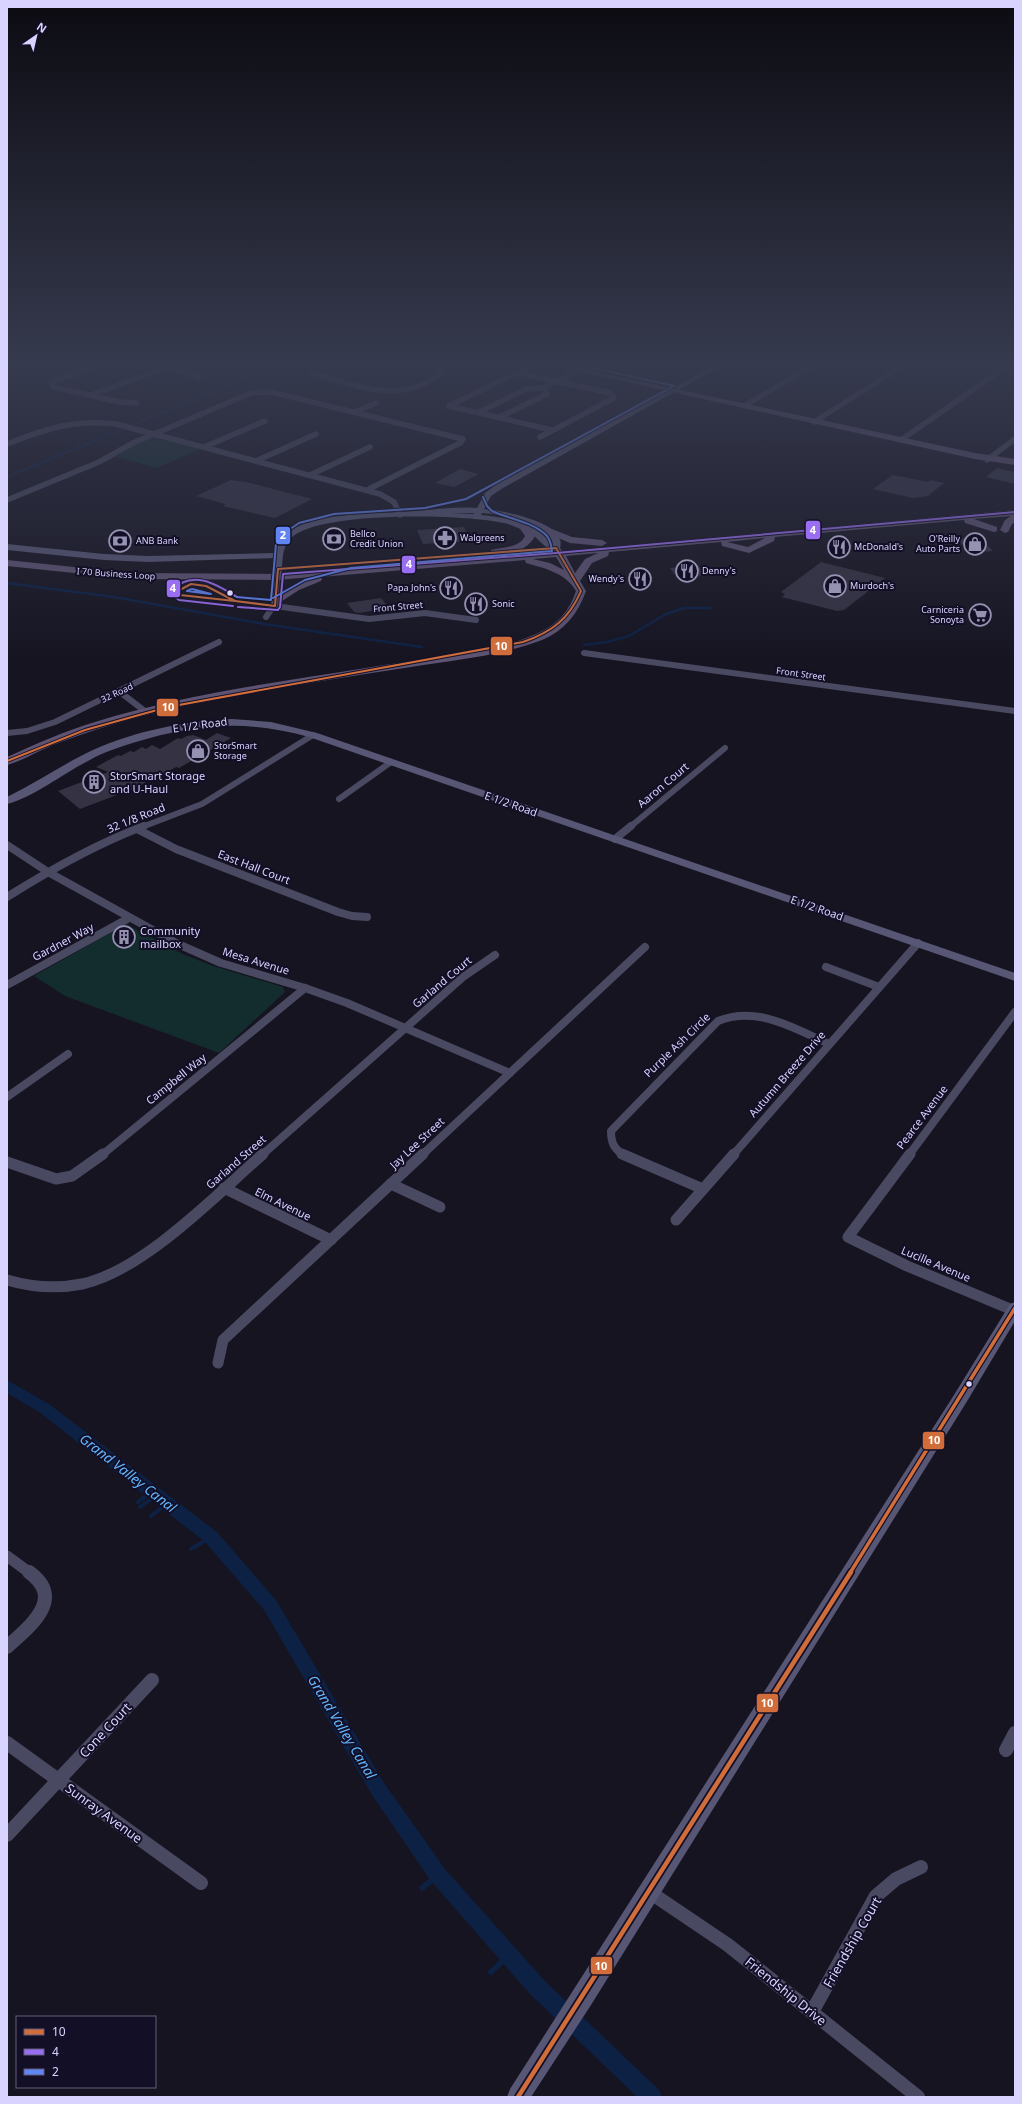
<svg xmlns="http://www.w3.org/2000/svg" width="1022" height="2104" font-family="'Noto Sans',sans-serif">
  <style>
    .green { fill: #132c2d }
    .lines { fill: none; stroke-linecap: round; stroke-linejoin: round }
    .stream-far3 { stroke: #0d2144; stroke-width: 2 }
    .stream-far2 { stroke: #0d2144; stroke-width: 2.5 }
    .stream-far1 { stroke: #0d2144; stroke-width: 4 }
    .stream { stroke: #0d2144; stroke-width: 5.5 }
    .canal { fill: #0d2144; fill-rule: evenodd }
    .building { fill: #343243 }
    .street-far4 { stroke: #4a4962; stroke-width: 5.5 }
    .street-far3 { stroke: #4a4962; stroke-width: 6 }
    .street-far2 { stroke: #4a4962; stroke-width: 8 }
    .street-far1 { stroke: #4a4962; stroke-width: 11 }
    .street { stroke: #4a4962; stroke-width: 14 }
    .secondary { fill: #575674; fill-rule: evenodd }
    .primary { fill: #5e5373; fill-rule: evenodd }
    .bus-1-far2-casing { stroke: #130f26; stroke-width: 4 }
    .bus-1-far1-casing { stroke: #130f26; stroke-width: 6 }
    .bus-1-casing { stroke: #130f26; stroke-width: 8 }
    .bus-2-casing { stroke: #130f26; stroke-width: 4 }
    .bus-3-casing { stroke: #130f26; stroke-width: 4 }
    .bus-1-far2 { stroke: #d16d3b; stroke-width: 2 }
    .bus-1-far1 { stroke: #d16d3b; stroke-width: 3.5 }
    .bus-1 { stroke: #d16d3b; stroke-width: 4.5 }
    .bus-2 { stroke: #9a6ef0; stroke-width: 2 }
    .bus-3 { stroke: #6084f2; stroke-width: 2 }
    .bus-dot { fill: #d9d4ff; stroke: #130f26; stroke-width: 1.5 }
    .labels { text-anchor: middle; stroke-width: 4; stroke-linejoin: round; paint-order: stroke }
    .far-poi-label { font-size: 9px; fill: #d9d4ff; stroke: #130f26; text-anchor: start }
    .far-street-label { font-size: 9px; fill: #d9d4ff; stroke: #130f26 }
    .street-label { font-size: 11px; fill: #d9d4ff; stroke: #130f26 }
    .poi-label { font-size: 11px; fill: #d9d4ff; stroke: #130f26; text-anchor: start }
    .near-street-label { font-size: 13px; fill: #d9d4ff; stroke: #130f26 }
    .near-water-label { font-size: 14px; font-style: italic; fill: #62b6ff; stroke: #130f26 }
    .line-badge { stroke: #130f26; stroke-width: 1.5 }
    .badge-label { font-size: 11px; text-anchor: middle; font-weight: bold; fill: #fff }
  </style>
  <rect width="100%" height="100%" fill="#161421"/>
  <g class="green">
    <polygon points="153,438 155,437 200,449 157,468 116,457 132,446"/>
    <polygon points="126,924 183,954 213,966 283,987 285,992 219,1053 65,996 34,976"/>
  </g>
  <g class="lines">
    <polyline class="stream-far3" points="7,477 275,366"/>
    <g class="stream-far2">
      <polyline points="7,583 114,597 264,624 422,647"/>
      <polyline points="584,645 607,642 629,636 666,614 684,608 710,608"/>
    </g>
    <g class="stream-far1">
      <polyline points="138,1502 152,1491"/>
      <polyline points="140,1507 156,1495"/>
      <polyline points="151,1516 168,1503"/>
      <polyline points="191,1549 211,1537"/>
    </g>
    <g class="stream">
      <polyline points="422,1888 438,1875"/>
      <polyline points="491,1972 509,1955"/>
    </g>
    <polygon class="canal" points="7,1380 49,1404 217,1532 276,1600 384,1783 445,1869 544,1980 659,2090 662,2097 637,2097 530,1994 431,1881 372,1795 264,1610 205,1542 39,1412 7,1393"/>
  </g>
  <g class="building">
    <polygon points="997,468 1015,472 1015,484 986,477"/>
    <polygon points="460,469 479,474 454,487 435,483"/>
    <polygon points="893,475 928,482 930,480 944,483 928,496 913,498 873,489"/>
    <polygon points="231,480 246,482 312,499 275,518 223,506 226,504 196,496"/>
    <polygon points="464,527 470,541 423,544 417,530"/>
    <polygon points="979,537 993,551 971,553 957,539"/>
    <polygon points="821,562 885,578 844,610 837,611 782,597 785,594 781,592"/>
    <polygon points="698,565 705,575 677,578 670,568"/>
    <polygon points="639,572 647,584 636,585 628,573"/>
    <polygon points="381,598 389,608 359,613 354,612 347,603"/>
    <polygon points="217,733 231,738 179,768 176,767 152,781 149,780 138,787 80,809 58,791 108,772 96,767 118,755 121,756 130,751 134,752 142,747 146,749 152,745 160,749 178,738 181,739 187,736 193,735 206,740"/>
  </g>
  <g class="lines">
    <g class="street-far4">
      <polyline points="94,366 51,382 54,387 119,402 136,403"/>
      <path d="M313,366l-2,1 1,6c44,12 90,33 129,0l-1,-4 -5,-3"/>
      <polyline points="166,367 195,375 198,378"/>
      <polyline points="518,373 611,393 614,398 540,437"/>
      <polyline points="91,395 170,366"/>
      <polyline points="449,406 552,430"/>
      <polyline points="449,406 531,366"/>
      <polyline points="744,406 812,366"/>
      <polyline points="355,412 376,403"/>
      <polyline points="479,412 526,389 543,388"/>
      <polyline points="500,417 547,394 543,388 579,370"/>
      <polyline points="814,422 902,366"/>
      <polyline points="901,440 1007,366"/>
      <path d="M7,444c38,-15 67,-25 109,-20l264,70 14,8 6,13"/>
      <polyline points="204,447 265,421"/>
      <polyline points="987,460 1015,439"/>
      <polyline points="256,461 316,434"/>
      <polyline points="310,475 370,447"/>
      <polyline points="7,500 99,462 133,443 251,393 271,392 463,439 460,443 367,490"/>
    </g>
    <g class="street-far3">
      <polyline points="275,606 369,619 425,613 476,620"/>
      <polyline points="266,617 275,604 277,577"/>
      <polyline points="584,653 1015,711"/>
      <polyline points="120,692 146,712"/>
      <polyline points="7,733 27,731 55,722 219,642"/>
      <polyline points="339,799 391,762"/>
      <polyline points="142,827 202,804 313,735"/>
      <polyline points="630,827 725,748"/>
    </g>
    <g class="street-far2">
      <polyline points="137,829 176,849 338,912 352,916 367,917"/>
      <polyline points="615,839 631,826"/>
      <polyline points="7,845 48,872 178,944 221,963 305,988 347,1003 510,1073"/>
      <path d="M7,897c43,-27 89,-53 137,-71"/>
      <polyline points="826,967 879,987"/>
      <polyline points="7,985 129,918"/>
      <polyline points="7,1097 68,1054"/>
      <polyline points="102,1155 305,988"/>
      <polyline points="262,1155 463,977 495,955"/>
      <polyline points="422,1155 645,947"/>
      <path d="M624,1155c-10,-6 -13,-12 -13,-24l107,-110c38,-16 76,7 111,23"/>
      <polyline points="733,1155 918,943"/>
      <polyline points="909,1155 1015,1012"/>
    </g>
    <g class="street-far1">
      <polyline points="622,1154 703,1189"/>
      <polyline points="910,1154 848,1237 907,1266 1015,1311"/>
      <polyline points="7,1162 56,1179 72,1176 103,1154"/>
      <polyline points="391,1184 440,1207"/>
      <polyline points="224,1188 331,1240"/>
      <polyline points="676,1220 734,1154"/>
      <path d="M7,1280c24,7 50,9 75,4 61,-13 134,-89 181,-130"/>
      <polyline points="218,1363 223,1340 423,1154"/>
      <polyline points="7,1556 30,1573"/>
    </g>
    <g class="street">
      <path d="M7,1647c23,-21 59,-48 22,-75"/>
      <polyline points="7,1743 201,1883"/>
      <polyline points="1006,1750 1015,1733"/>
      <polyline points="7,1835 152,1680"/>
      <polyline points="648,1891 728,1945 918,2097"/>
      <polyline points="812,2012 876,1896 896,1879 921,1867"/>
    </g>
    <g class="secondary">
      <path d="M713,366h8l-218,122 -12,8 -7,13c16,1 89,14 75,41 -12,3 -19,-11 -28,-16 -7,-4 -15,-7 -23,-10 -37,-10 -192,-14 -218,15 -9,9 -7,26 -9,38l-4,3 -4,-3 2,-19 -127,4 -44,-2 -97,-10v-6l97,10 44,2 127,-3c2,-8 5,-16 12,-21 30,-19 80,-18 114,-20 25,-1 50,-6 76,-4l8,-15 12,-9zM451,513h23l-1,1zM482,513c18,1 67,9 71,31 -5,-4 -9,-9 -15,-13 -16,-11 -38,-14 -57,-16z"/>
      <path d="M232,719l39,3 46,11 698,240v8l-706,-244c-57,-16 -102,-14 -159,1 -21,6 -43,12 -62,23 -24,12 -56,37 -81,43v-7c29,-14 56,-33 86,-47 42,-19 92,-29 139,-31z"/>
      <polygon points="1015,1302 1015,1321 966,1403 591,2005 531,2097 507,2097 510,2089 954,1395 1010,1304"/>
    </g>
    <g class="primary">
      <polygon points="554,366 569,366 975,453 1015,459 1015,465 975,459"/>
      <path d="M1015,510v12l-3,2 -4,8 -3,1 -5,-3 5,-10 6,-4 -37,3 23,8v4l-3,1 -29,-9 -1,-3 -189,17 -1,4 -25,12 -27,-7 -1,-4 -112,10 -1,4 -16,7 -12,18 6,10c-8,23 -22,40 -44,49 -42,16 -87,20 -131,27 -71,11 -142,22 -212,36 -48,9 -95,23 -141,40 -17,6 -33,17 -51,22v-8c29,-13 58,-26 88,-35 90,-28 184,-40 277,-55 54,-9 114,-11 164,-33 21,-9 33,-22 40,-43 -10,-18 -32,-23 -50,-28l-1,-3 -205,17 2,2 -1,2 -22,9 -23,15 -4,-1 -1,-2 1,-2 19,-14 21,-9 -35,3 -146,-1 -124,-13v-6l124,13 146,1 276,-23 -2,-3 5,-3 3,1 3,5zM765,538l-17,9 -21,-5zM598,553l-13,6 -10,14 -9,-17zM556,557l8,13 -14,-7 -17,-4z"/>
      <path d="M524,524l3,1 8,11c-6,14 -30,22 -44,18v-4c11,-3 29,-2 34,-14l-6,-9z"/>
      <polygon points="547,527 572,537 602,540 607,543 602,546 570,543 544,532 542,530"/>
    </g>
    <g class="bus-1-far2-casing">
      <g id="bus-1-far2">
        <polygon points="191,584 206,586 235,601 180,595 176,592"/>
        <path d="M7,761l78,-31 83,-23 355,-65c29,-10 46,-23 58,-51l-25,-43 -278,21 -3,37 -40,-5"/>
      </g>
    </g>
    <g class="bus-1-far1-casing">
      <polyline id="bus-1-far1" points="850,1573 1015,1308"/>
    </g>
    <g class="bus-1-casing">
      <polyline id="bus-1" points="518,2097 851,1572"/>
    </g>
    <g class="bus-2-casing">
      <g id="bus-2">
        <path d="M233,606l-54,-6 -7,-5 -1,-4c21,-22 45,-7 66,6"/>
        <polyline points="238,607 278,610 280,607 283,574 556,553 1015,512"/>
      </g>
    </g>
    <g class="bus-3-casing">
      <g id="bus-3">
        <polyline points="582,366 675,386"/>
        <polygon points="192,589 211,594 187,591"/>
        <polyline points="237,597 271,600 276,544 286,532 299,523 334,514 425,508 466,499 672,387"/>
        <path d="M273,598l32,-18 46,-12 201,-17c-1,-6 -1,-10 -5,-15 -13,-14 -38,-17 -55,-25l-5,-5 -4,-9"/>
      </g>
    </g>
    <use href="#bus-1-far2" class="bus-1-far2"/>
    <use href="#bus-1-far1" class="bus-1-far1"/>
    <use href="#bus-1" class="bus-1"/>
    <use href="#bus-2" class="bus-2"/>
    <use href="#bus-3" class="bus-3"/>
  </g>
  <linearGradient id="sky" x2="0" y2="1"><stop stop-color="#0c0b12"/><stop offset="0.55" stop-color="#363a4e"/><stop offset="1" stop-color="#363a4e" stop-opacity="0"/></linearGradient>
  <rect width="1022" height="661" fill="url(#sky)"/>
  <defs>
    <g id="pharmacy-ring" transform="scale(1.15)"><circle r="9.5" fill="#130f26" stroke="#9591b1" stroke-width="1.5"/><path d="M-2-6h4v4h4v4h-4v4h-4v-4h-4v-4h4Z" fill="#9591b1"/></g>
    <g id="bank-ring" transform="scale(1.15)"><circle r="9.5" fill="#130f26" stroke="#9591b1" stroke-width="1.5"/><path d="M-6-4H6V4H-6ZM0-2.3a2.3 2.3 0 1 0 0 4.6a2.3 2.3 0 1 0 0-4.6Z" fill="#9591b1"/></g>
    <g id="shop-ring" transform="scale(1.15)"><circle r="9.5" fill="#130f26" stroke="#9591b1" stroke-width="1.5"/><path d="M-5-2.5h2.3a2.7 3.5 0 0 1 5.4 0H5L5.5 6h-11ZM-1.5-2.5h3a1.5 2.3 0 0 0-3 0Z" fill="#9591b1"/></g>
    <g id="restaurant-ring" transform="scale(1.15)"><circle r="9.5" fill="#130f26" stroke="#9591b1" stroke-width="1.5"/><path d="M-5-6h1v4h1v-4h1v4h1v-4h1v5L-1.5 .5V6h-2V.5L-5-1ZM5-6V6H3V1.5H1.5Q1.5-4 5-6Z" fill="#9591b1"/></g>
    <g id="supermarket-ring" transform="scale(1.15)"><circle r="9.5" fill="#130f26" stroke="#9591b1" stroke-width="1.5"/><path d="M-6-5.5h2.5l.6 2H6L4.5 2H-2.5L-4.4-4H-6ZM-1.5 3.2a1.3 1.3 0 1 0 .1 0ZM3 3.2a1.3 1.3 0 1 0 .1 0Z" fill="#9591b1"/></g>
    <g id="building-ring" transform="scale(1.15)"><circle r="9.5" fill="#130f26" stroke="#9591b1" stroke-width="1.5"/><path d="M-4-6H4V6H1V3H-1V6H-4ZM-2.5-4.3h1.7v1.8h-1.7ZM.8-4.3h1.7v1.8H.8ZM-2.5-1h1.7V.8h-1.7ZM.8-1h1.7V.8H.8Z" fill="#9591b1"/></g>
  </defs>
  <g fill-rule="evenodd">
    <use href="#pharmacy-ring" x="445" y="538"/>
    <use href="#bank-ring" x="334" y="539"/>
    <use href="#bank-ring" x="120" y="541"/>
    <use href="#shop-ring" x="975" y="544"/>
    <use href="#restaurant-ring" x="839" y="547"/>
    <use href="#restaurant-ring" x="687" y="571"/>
    <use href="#restaurant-ring" x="640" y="579"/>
    <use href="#shop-ring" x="835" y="586"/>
    <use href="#restaurant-ring" x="451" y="588"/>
    <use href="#restaurant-ring" x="476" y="604"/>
    <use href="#supermarket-ring" x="980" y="615"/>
    <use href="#shop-ring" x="198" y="751"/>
    <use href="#building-ring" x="94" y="782"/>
    <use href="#building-ring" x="124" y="937"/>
  </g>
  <g class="bus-dot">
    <circle cx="230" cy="593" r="3.5"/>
    <circle cx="969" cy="1384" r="3.5"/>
  </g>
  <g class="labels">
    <g class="far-poi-label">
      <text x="350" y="537">Bellco<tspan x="350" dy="10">Credit Union</tspan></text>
      <text x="460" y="541">Walgreens</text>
      <text x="960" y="542" text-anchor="end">O'Reilly<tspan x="960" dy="10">Auto Parts</tspan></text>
      <text x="136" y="544">ANB Bank</text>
      <text x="854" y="550">McDonald's</text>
      <text x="702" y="574">Denny's</text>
      <text x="624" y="582" text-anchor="end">Wendy's</text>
      <text x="850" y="589">Murdoch's</text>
      <text x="436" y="591" text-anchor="end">Papa John's</text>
      <text x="492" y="607">Sonic</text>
      <text x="964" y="613" text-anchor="end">Carniceria<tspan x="964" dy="10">Sonoyta</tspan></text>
      <text x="214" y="749">StorSmart<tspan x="214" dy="10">Storage</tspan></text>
    </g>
    <g class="far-street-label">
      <text transform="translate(116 574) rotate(4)" y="3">I 70 Business Loop</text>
      <text transform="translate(398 607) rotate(-5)" y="3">Front Street</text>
      <text transform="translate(801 674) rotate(8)" y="3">Front Street</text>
      <text transform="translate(117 693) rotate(-25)" y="3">32 Road</text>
    </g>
    <g class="street-label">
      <text transform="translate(200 725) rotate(-8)" y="4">E 1/2 Road</text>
      <text transform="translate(663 785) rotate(-40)" y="4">Aaron Court</text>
      <text transform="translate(511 804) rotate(19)" y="4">E 1/2 Road</text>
      <text transform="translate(136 818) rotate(-22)" y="4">32 1/8 Road</text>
      <text transform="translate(254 867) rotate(21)" y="4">East Hall Court</text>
      <text transform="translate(817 908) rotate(19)" y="4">E 1/2 Road</text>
      <text transform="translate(63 942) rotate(-28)" y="4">Gardner Way</text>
      <text transform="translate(256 961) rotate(17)" y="4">Mesa Avenue</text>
      <text transform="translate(442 982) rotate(-40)" y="4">Garland Court</text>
      <text transform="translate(677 1045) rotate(-44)" y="4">Purple Ash Circle</text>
      <text transform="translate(787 1074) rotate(-49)" y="4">Autumn Breeze Drive</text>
      <text transform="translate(176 1079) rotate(-39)" y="4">Campbell Way</text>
      <text transform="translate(922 1117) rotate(-53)" y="4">Pearce Avenue</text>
      <text transform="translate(417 1143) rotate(-43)" y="4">Jay Lee Street</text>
      <text transform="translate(236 1162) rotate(-41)" y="4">Garland Street</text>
      <text transform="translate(283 1204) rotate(26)" y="4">Elm Avenue</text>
      <text transform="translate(936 1264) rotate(23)" y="4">Lucille Avenue</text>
    </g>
    <g class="poi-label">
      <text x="110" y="780">StorSmart Storage<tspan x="110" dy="13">and U-Haul</tspan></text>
      <text x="140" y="935">Community<tspan x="140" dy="13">mailbox</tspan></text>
    </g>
    <g class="near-street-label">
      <text transform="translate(105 1730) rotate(-47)" y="5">Cone Court</text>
      <text transform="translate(104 1813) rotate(36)" y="5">Sunray Avenue</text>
      <text transform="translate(852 1942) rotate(-60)" y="5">Friendship Court</text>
      <text transform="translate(786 1991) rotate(39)" y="5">Friendship Drive</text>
    </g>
    <g class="near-water-label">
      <text transform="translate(128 1473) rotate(38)" y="5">Grand Valley Canal</text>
      <text transform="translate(342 1727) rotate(59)" y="5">Grand Valley Canal</text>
    </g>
  </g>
  <g class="line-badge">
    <rect x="805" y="520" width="16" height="20" rx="4" fill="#9a6ef0"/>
    <rect x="275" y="526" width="16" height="19" rx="4" fill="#6084f2"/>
    <rect x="401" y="555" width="15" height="19" rx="4" fill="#9a6ef0"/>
    <rect x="166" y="579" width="15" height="19" rx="4" fill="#9a6ef0"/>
    <rect x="490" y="636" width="23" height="20" rx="4" fill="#d16d3b"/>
    <rect x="156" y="698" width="23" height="19" rx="4" fill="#d16d3b"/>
    <rect x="922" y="1431" width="23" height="19" rx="4" fill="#d16d3b"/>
    <rect x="756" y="1693" width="23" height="20" rx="4" fill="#d16d3b"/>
    <rect x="590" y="1956" width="23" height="19" rx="4" fill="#d16d3b"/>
  </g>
  <g class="badge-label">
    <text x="813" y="534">4</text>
    <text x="283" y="539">2</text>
    <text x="409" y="568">4</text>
    <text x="173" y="592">4</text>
    <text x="501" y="650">10</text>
    <text x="168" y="711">10</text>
    <text x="934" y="1444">10</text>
    <text x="767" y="1707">10</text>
    <text x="601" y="1970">10</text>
  </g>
  <rect width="1022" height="2104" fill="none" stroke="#d9d4ff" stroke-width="16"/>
  <rect x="16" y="2016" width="140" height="72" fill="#130f26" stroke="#625e7d"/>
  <rect x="24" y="2029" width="20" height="6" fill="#d16d3b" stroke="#625e7d"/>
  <text x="52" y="2036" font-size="12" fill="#d9d4ff">10</text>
  <rect x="24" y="2049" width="20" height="6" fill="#9a6ef0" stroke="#625e7d"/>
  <text x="52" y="2056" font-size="12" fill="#d9d4ff">4</text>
  <rect x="24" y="2069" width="20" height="6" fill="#6084f2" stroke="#625e7d"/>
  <text x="52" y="2076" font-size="12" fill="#d9d4ff">2</text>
  <g transform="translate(36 36) rotate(34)" stroke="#130f26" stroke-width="3" paint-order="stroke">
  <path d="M0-3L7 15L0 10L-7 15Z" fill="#d9d4ff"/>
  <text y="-6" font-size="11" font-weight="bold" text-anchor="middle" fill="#d9d4ff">N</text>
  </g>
</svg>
